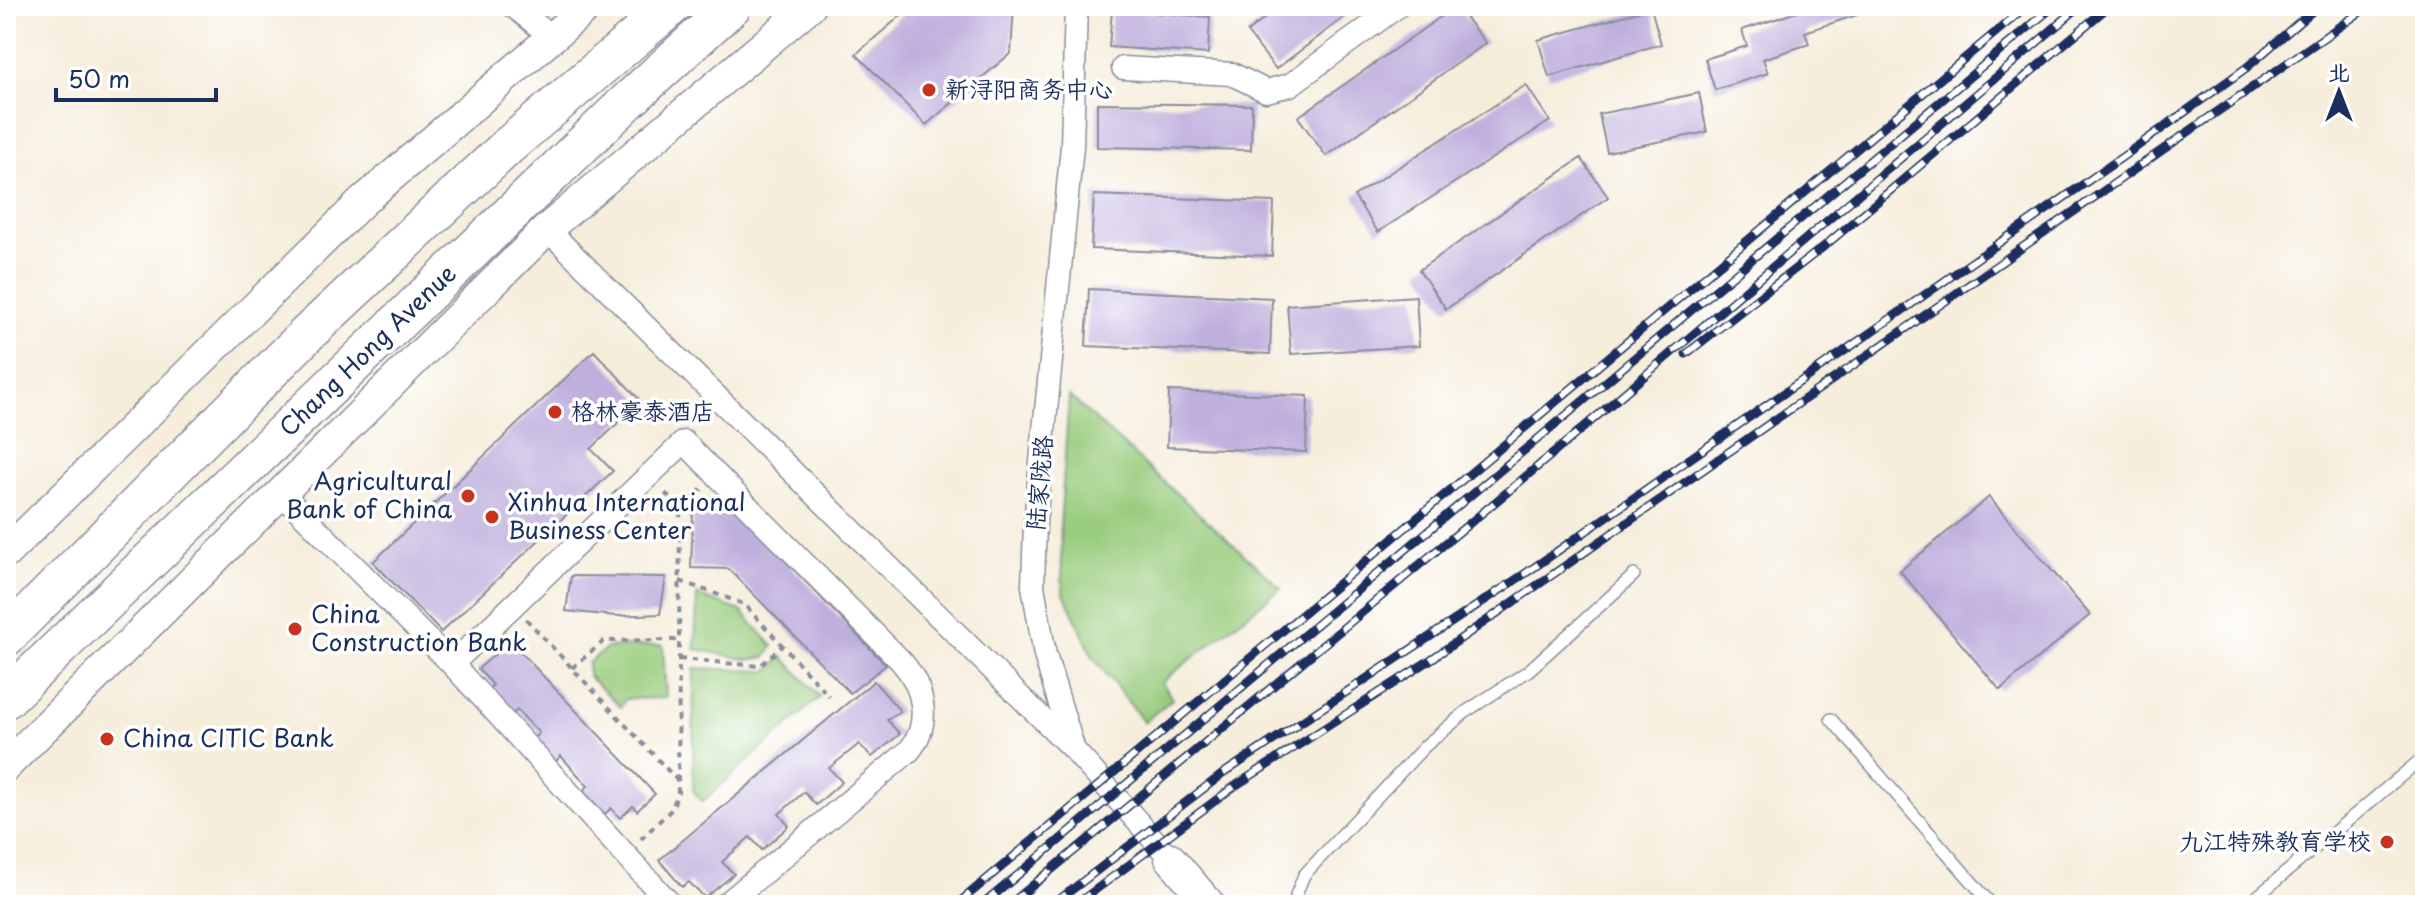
<svg xmlns="http://www.w3.org/2000/svg" width="2431" height="911" font-family="'Playpen Sans','LXGW WenKai TC',sans-serif">
  <style>
    .green { fill: #99cc7d; stroke: #5a7e6e; stroke-width: 2 }
    .building { fill: #bfafdd }
    .lines { fill: none; stroke-linecap: round; stroke-linejoin: round }
    .lane-casing { stroke: #888e9c; stroke-width: 14 }
    .street-casing { stroke: #888e9c; stroke-width: 25 }
    .secondary-casing { stroke: #888e9c; stroke-width: 33 }
    .highway-casing { stroke: #888e9c; stroke-width: 41 }
    .path { stroke: #888e9c; stroke-width: 4; stroke-dasharray: 6 6; stroke-linecap: butt }
    .lane { stroke: #fff; stroke-width: 11 }
    .street { stroke: #fff; stroke-width: 22 }
    .secondary { stroke: #fff; stroke-width: 30 }
    .highway { stroke: #fff; stroke-width: 38 }
    .rail-casing { stroke: #1b2f5e; stroke-width: 9 }
    .rail { stroke: #fff; stroke-width: 6; stroke-dasharray: 18; stroke-linecap: butt }
    .poi-dot { fill: #c8321e; stroke: #fff; stroke-width: 3 }
    .labels { text-anchor: middle; stroke-width: 7; stroke-linejoin: round; paint-order: stroke }
    .poi-label { font-size: 24px; fill: #1b2f5e; stroke: #fff; text-anchor: start }
    .street-label { font-size: 24px; fill: #1b2f5e; stroke: #fff }
  </style>
  <rect width="100%" height="100%" fill="#fff"/>
  <filter id="ink" filterUnits="userSpaceOnUse"><feTurbulence type="fractalNoise" baseFrequency=".0125" numOctaves="2"/><feDisplacementMap in="SourceGraphic" scale="16" xChannelSelector="R" yChannelSelector="G"/><feConvolveMatrix kernelMatrix="1 2 1 2 8 2 1 2 1" color-interpolation-filters="sRGB"/></filter>
  <filter id="wash" filterUnits="userSpaceOnUse"><feTurbulence type="fractalNoise" baseFrequency=".006" numOctaves="4" result="noise"/><feDisplacementMap in="SourceGraphic" scale="32" xChannelSelector="R" yChannelSelector="G"/><feGaussianBlur stdDeviation="1.8" result="paint"/><feColorMatrix in="noise" values="0 0 0 0 0 0 0 0 0 0 0 0 0 0 0 0 0 1.4 0 .05"/><feComposite in="paint" operator="in"/></filter>
  <g filter="url(#wash)">
    <rect width="100%" height="100%" fill="#f6eddb"/>
    <g class="green">
      <polygon points="1069,396 1281,588 1162,682 1172,699 1144,722 1093,657 1063,591 1060,527"/>
      <polygon points="697,595 741,611 773,646 766,657 749,660 695,649"/>
      <polygon points="663,645 666,698 625,699 621,707 588,676 588,663 608,647"/>
      <polygon points="783,657 820,697 702,802 693,790 694,668 767,671"/>
    </g>
    <g id="blocks">
      <g class="building">
        <polygon points="912,6 1014,6 1011,53 926,125 856,54"/>
        <polygon points="1281,6 1359,6 1276,69 1247,32"/>
        <polygon points="1456,6 1486,43 1326,156 1298,117"/>
        <polygon points="1797,6 1857,6 1860,14 1805,32 1809,44 1763,59 1768,73 1715,90 1705,59 1747,46 1742,30 1797,12"/>
        <polygon points="1651,8 1661,44 1549,77 1538,40"/>
        <polygon points="1112,10 1210,17 1208,54 1109,47"/>
        <polygon points="1526,85 1550,121 1378,232 1354,196"/>
        <polygon points="1699,93 1707,132 1607,152 1599,114"/>
        <polygon points="1097,103 1252,105 1251,150 1097,147"/>
        <polygon points="1581,158 1608,197 1446,309 1419,270"/>
        <polygon points="1094,195 1274,202 1272,256 1091,249"/>
        <polygon points="1089,289 1272,298 1270,354 1086,346"/>
        <polygon points="1416,296 1419,346 1291,354 1287,305"/>
        <polygon points="594,351 641,401 591,449 613,471 441,632 373,562"/>
        <polygon points="1169,391 1308,396 1306,452 1167,447"/>
        <polygon points="1989,497 2090,615 2000,690 1900,571"/>
        <polygon points="711,499 728,501 886,665 850,693 729,569 691,568 693,512 696,504"/>
        <polygon points="571,576 666,577 660,614 616,616 566,611"/>
        <polygon points="510,641 655,794 637,811 633,806 620,818 611,808 605,814 583,791 588,786 561,756 555,762 534,738 539,733 517,710 512,715 488,690 493,685 478,669"/>
        <polygon points="874,681 900,711 887,720 900,734 872,757 859,744 829,768 842,782 816,805 804,792 779,814 789,826 762,850 750,837 722,862 734,874 705,898 689,882 682,887 659,860"/>
      </g>
    </g>
  </g>
  <g filter="url(#ink)">
    <use href="#blocks" fill-opacity="0" stroke="#888e9c" stroke-width="2"/>
    <g class="lines">
      <g class="lane-casing">
        <g id="lane">
          <polyline points="1831,719 1992,905"/>
          <polyline points="1297,905 1296,895 1304,875 1425,746 1467,711 1528,671 1634,575"/>
          <polyline points="2247,905 2425,756"/>
        </g>
      </g>
      <g class="street-casing">
        <g id="street">
          <polyline points="513,6 552,37"/>
          <polyline points="1123,68 1232,74 1266,91 1290,85 1398,6"/>
          <polyline points="547,229 1073,749 1170,858"/>
          <polyline points="281,493 452,664 671,905"/>
          <path d="M452,664l232,-222 217,219c23,26 31,62 8,90l-184,154"/>
          <polyline points="1072,744 1045,655 1033,586 1035,523 1072,146 1076,6"/>
        </g>
      </g>
      <g class="secondary-casing">
        <g id="secondary">
          <polyline points="6,553 363,201 588,6"/>
          <polyline points="6,766 547,229 810,6"/>
          <polyline points="1170,858 1210,905"/>
        </g>
      </g>
      <g class="highway-casing">
        <g id="highway">
          <polyline points="6,637 306,335 508,146 672,6"/>
          <polyline points="6,699 629,100 732,6"/>
        </g>
      </g>
      <g class="path">
        <polyline points="680,508 702,489"/>
        <polyline points="680,581 744,604 829,696"/>
        <polyline points="526,619 678,781"/>
        <polyline points="679,659 760,666 782,646"/>
        <polyline points="572,668 604,641 679,640"/>
        <polyline points="641,839 672,809 678,792 680,508 662,490"/>
      </g>
      <use href="#lane" class="lane"/>
      <use href="#street" class="street"/>
      <use href="#secondary" class="secondary"/>
      <use href="#highway" class="highway"/>
      <g class="rail-casing">
        <g id="rail">
          <polyline points="1686,354 1827,244 2109,6"/>
          <polyline points="956,905 2027,6"/>
          <polyline points="982,905 2054,6"/>
          <polyline points="1009,905 1517,484 2080,6"/>
          <polyline points="1052,905 1224,773 1526,573 2128,153 2246,68 2318,6"/>
          <polyline points="1075,905 1235,786 1430,660 2369,6"/>
        </g>
      </g>
      <use href="#rail" class="rail"/>
    </g>
  </g>
  <g class="poi-dot">
    <circle cx="929" cy="90" r="8"/>
    <circle cx="555" cy="412" r="8"/>
    <circle cx="468" cy="496" r="8"/>
    <circle cx="492" cy="517" r="8"/>
    <circle cx="295" cy="629" r="8"/>
    <circle cx="107" cy="739" r="8"/>
    <circle cx="2387" cy="842" r="8"/>
  </g>
  <g class="labels">
    <g class="poi-label">
      <text x="945" y="98">新浔阳商务中心</text>
      <text x="571" y="420">格林豪泰酒店</text>
      <text x="452" y="490" text-anchor="end">Agricultural<tspan x="452" dy="28">Bank of China</tspan></text>
      <text x="508" y="511">Xinhua International<tspan x="508" dy="28">Business Center</tspan></text>
      <text x="311" y="623">China<tspan x="311" dy="28">Construction Bank</tspan></text>
      <text x="123" y="747">China CITIC Bank</text>
      <text x="2371" y="850" text-anchor="end">九江特殊教育学校</text>
    </g>
    <g class="street-label">
      <text transform="translate(368 351) rotate(-44)" y="8">Chang Hong Avenue</text>
      <text transform="translate(1040 483) rotate(-85)" y="8">陆家陇路</text>
    </g>
  </g>
  <rect width="2431" height="911" fill="none" stroke="#fff" stroke-width="32"/>
  <g transform="translate(2339 92)" stroke="#ffffff" stroke-width="6" paint-order="stroke">
  <path d="M0-6L14 30L0 20L-14 30Z" fill="#1b2f5e"/>
  <text y="-12" font-size="22" font-weight="bold" text-anchor="middle" fill="#1b2f5e">北</text>
  </g>
  <path d="M56 88v12h160v-12" fill="none" stroke="#1b2f5e" stroke-width="4"/>
  <text x="68" y="88" font-size="24" fill="#1b2f5e" stroke="#ffffff" stroke-width="6" paint-order="stroke">50 m</text>
</svg>
